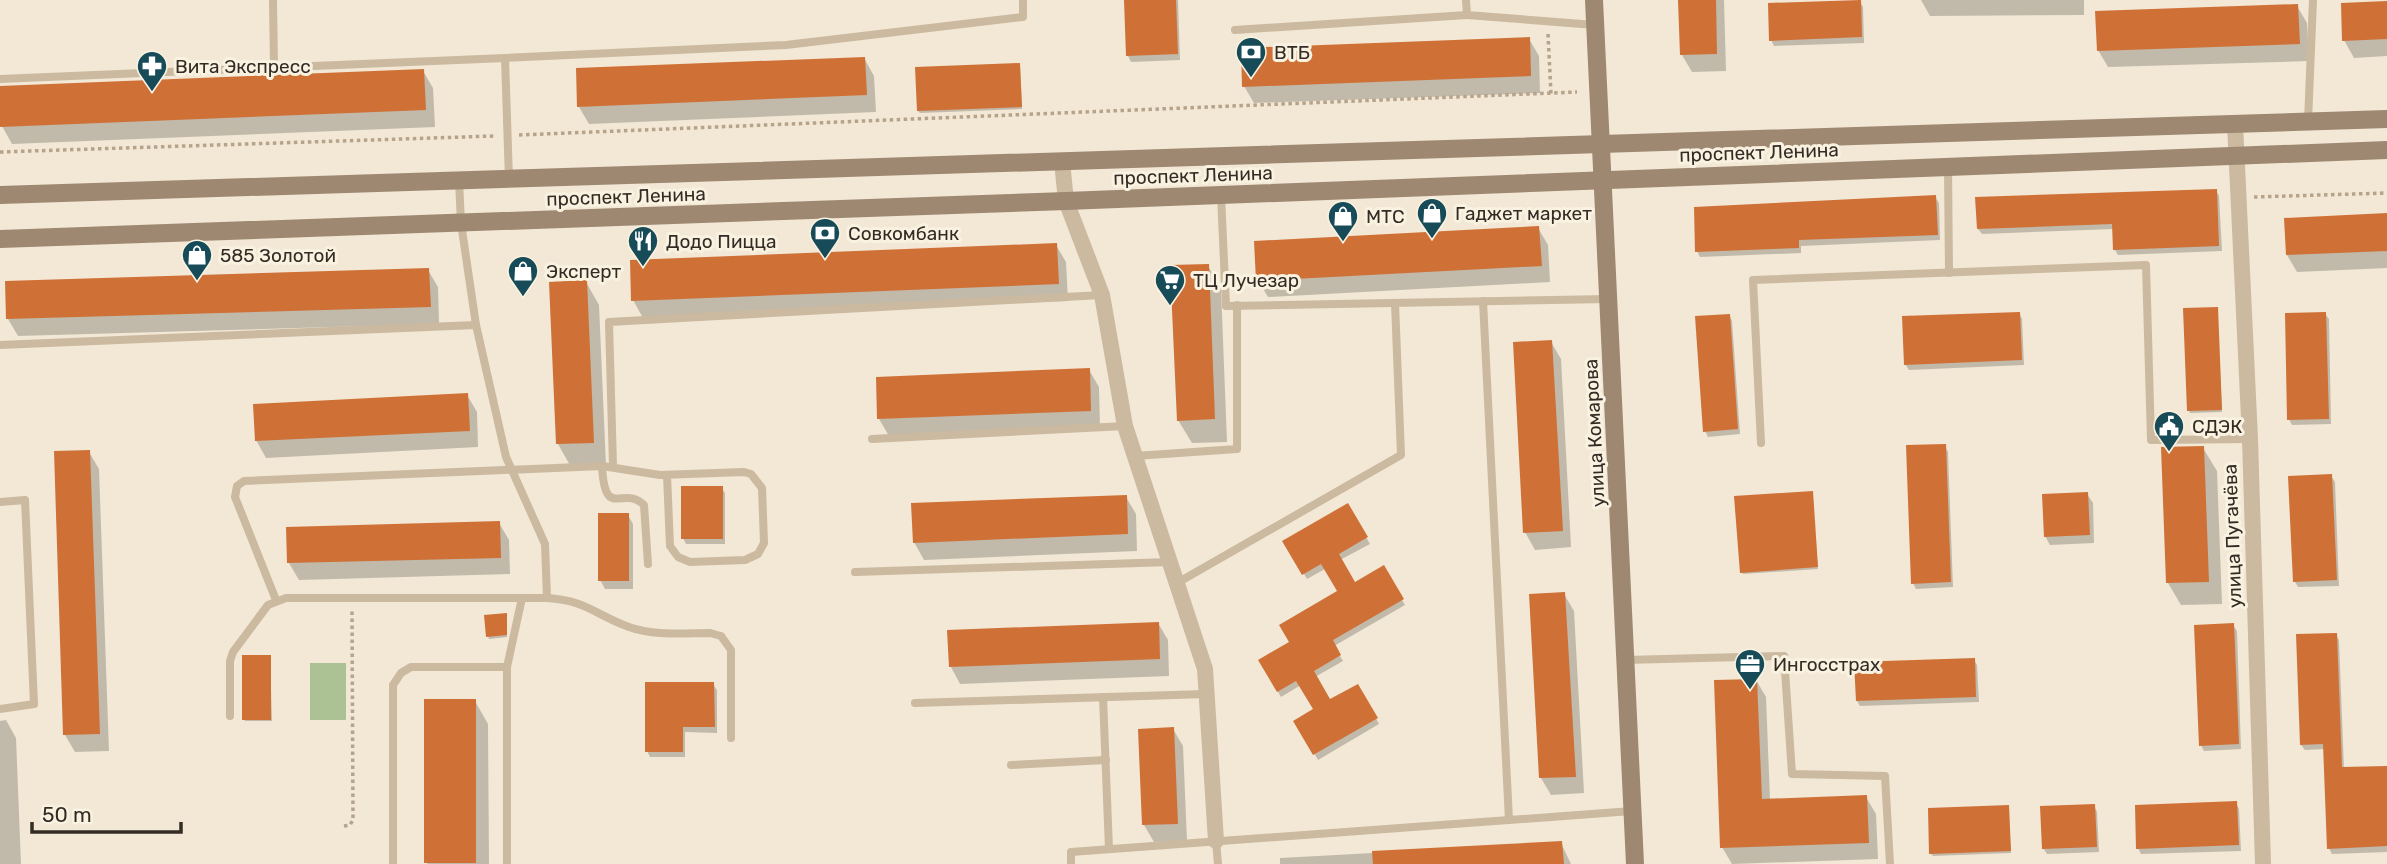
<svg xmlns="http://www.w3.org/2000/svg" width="2387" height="864" font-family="Rubik,sans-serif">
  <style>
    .green { fill: #acc294 }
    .shadow { fill: #0003 }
    .building { fill: #cf7036 }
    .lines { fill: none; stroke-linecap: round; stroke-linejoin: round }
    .path { stroke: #b6a38b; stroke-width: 3.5; stroke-dasharray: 3.5 3.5; stroke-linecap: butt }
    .lane { stroke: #cbb9a0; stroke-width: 8 }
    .street { stroke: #cbb9a0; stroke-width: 16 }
    .secondary { stroke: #9e8872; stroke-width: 18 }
    .labels { text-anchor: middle; stroke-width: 6; stroke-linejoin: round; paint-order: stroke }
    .poi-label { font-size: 19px; fill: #342b24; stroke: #faf2e1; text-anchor: start }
    .street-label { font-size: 19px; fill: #342b24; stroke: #faf2e1 }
  </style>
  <rect width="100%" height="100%" fill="#f2e8d5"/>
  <rect class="green" x="310" y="663" width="36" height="57"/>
  <g class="shadow">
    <polygon points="1126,0 1178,0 1180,60 1131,62 1128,56"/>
    <polygon points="1680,0 1724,0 1726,71 1692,72 1682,55"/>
    <polygon points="1921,0 2084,0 2084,15 1930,16"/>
    <polygon points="1860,2 1863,7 1864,43 1774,46 1771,40"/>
    <polygon points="2387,3 2387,56 2354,58 2344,40"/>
    <polygon points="2297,6 2307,23 2309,61 2108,67 2098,50"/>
    <polygon points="1529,39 1539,56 1540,93 1254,103 1244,86"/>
    <polygon points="864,58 874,76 876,112 589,124 579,107"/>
    <polygon points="1020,67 1022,109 920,113 918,111"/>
    <polygon points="423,71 433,88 435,127 12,144 2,126"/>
    <polygon points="2216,190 2219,196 2222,251 2118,255 2115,250 2114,229 1982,234 1978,229"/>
    <polygon points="1935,197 1939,203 1940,240 1801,246 1801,253 1700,257 1697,251"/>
    <polygon points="2387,215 2387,268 2297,272 2287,255"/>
    <polygon points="1538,228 1548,245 1550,282 1268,297 1258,280"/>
    <polygon points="1056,245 1066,262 1068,301 643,318 633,300"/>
    <polygon points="1208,266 1221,289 1227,442 1192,443 1178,420"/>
    <polygon points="428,270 438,287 439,324 18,336 8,319 7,282"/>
    <polygon points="586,282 599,305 606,466 571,467 558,444"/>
    <polygon points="2217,309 2222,412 2190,413 2189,411"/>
    <polygon points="2019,313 2022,319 2024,365 1909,370 1905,364"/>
    <polygon points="2325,314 2329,319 2331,424 2292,425 2289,419"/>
    <polygon points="1729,315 1732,321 1740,434 1708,437 1705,431"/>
    <polygon points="1551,342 1561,359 1571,547 1535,550 1525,532"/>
    <polygon points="1089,370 1099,387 1100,428 889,436 879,419"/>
    <polygon points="467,395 477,412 478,447 266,458 256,440"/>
    <polygon points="1945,446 1948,452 1953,587 1916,589 1913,583"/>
    <polygon points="2203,448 2217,471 2222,604 2181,605 2168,583"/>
    <polygon points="89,452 99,469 109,751 75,752 65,735"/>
    <polygon points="2331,476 2335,482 2339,586 2298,587 2295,582"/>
    <polygon points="722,488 725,493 725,544 686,544 683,538"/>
    <polygon points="1812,493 1818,569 1743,574 1742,572"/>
    <polygon points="2087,494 2093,503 2094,543 2050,545 2045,536"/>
    <polygon points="1126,497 1136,514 1137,551 924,560 914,542"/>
    <polygon points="1348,505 1370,544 1340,560 1354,584 1383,567 1405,605 1334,646 1343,661 1315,677 1330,702 1358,686 1379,724 1318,760 1296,721 1315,710 1301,685 1281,697 1260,661 1291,643 1339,592 1325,569 1307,579 1285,542"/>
    <polygon points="628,515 633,524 633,589 605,589 600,580"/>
    <polygon points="499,523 509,540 510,574 299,580 289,563"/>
    <polygon points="1564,594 1574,611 1584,793 1551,795 1541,778"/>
    <polygon points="507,617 507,637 489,639 488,636"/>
    <polygon points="1158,623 1168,640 1169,676 960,684 951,667"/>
    <polygon points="2233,625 2237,631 2241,749 2204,751 2201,745"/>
    <polygon points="2336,635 2339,640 2344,769 2387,768 2387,852 2332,854 2329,848 2325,749 2305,750 2301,745"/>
    <polygon points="270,657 272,721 245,721 244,719"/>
    <polygon points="1974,660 1977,665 1979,702 1860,706 1857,701"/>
    <polygon points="1756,680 1766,697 1770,800 1866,797 1876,814 1878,859 1732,864 1722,847"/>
    <polygon points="713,684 717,690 717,733 685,732 685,757 650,757 647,751"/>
    <polygon points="475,701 488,724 489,864 427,864"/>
    <polygon points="6,720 16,738 21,864 0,864 0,721"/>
    <polygon points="1173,729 1183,746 1187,841 1154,842 1144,825 1140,730"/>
    <polygon points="2236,803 2239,809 2241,851 2141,854 2138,848"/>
    <polygon points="2008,806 2011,853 1933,856 1931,854"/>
    <polygon points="2094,806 2097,812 2099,852 2047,854 2043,848"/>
    <polygon points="1561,843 1571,864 1280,864 1280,858"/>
  </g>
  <g class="building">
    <polygon points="1124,0 1176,0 1178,54 1126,56"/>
    <polygon points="1678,0 1716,0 1717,54 1680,55"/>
    <polygon points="1861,0 1862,37 1769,41 1768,3"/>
    <polygon points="2387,1 2387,39 2342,41 2341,3"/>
    <polygon points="2298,4 2300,44 2097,51 2095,11"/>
    <polygon points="1530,37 1531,76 1242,87 1241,48"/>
    <polygon points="865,57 867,95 577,107 576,68"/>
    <polygon points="1020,63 1022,107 917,111 915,67"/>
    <polygon points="424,69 426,110 0,127 0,86"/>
    <polygon points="2217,189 2219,246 2113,250 2112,224 1977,229 1975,197"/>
    <polygon points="1936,195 1938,235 1799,240 1799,248 1695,252 1694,207"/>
    <polygon points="2387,213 2387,251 2286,255 2284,218"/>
    <polygon points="1539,226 1542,266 1256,281 1254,241"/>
    <polygon points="1057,243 1059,284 631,301 630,260"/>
    <polygon points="1209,264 1215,419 1177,421 1170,265"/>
    <polygon points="429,268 431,307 6,319 5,281"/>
    <polygon points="587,280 594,443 556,444 549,282"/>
    <polygon points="2218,307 2222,410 2187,411 2183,308"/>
    <polygon points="2020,312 2022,360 1904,365 1902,316"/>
    <polygon points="2326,312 2329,419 2287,420 2285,313"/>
    <polygon points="1730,314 1738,429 1703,432 1695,316"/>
    <polygon points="1552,340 1563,531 1523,533 1513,342"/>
    <polygon points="1090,368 1091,411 877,419 876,377"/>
    <polygon points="468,393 470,431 255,441 253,404"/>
    <polygon points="1946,444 1951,582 1911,584 1906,445"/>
    <polygon points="2204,446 2209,582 2166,583 2161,447"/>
    <polygon points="90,450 100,734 63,735 54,451"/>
    <polygon points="2332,474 2337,580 2293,582 2288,476"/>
    <rect x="681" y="486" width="42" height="53"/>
    <polygon points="1813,491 1818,567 1740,573 1734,496"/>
    <polygon points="2088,492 2090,535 2044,537 2042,494"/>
    <polygon points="1127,495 1128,534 913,543 911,503"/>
    <polygon points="1348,503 1368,537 1339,554 1355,582 1384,565 1404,599 1333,640 1341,655 1314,671 1330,699 1358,684 1378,718 1313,755 1293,721 1313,709 1296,681 1277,692 1258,660 1289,642 1279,625 1337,591 1321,564 1302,575 1282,541"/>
    <rect x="598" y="513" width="31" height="68"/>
    <polygon points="500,521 501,558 287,563 286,527"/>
    <polygon points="1565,592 1576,777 1539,778 1529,594"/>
    <polygon points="507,613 507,635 486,637 484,615"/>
    <polygon points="1159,622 1160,659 949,667 947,630"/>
    <polygon points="2234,623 2239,744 2199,746 2194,625"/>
    <polygon points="2337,633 2342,767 2387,766 2387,846 2327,849 2323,744 2300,745 2296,634"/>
    <rect x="242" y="655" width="29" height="65"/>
    <polygon points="1975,658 1976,697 1856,701 1854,662"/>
    <polygon points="1757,679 1762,799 1867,795 1869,843 1720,848 1714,680"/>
    <polygon points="645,682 714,682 715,727 683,727 683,752 645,752"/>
    <rect x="424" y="699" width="52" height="164"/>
    <polygon points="1174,727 1178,824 1142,825 1138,729"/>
    <polygon points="2237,801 2239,845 2136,849 2135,805"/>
    <polygon points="2095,804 2097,847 2042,849 2040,806"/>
    <polygon points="2009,805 2011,851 1929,854 1928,808"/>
    <polygon points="1562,841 1564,864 1373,864 1372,851"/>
  </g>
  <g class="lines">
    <g class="path">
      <polyline points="1548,34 1551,94"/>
      <polyline points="519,135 1577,92"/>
      <polyline points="0,152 494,136"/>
      <polyline points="2254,197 2387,193"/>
      <polyline points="344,826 350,825 353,820 352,610"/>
    </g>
    <g class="lane">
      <polyline points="273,0 274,68"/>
      <polyline points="1466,0 1467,15 1595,25"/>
      <polyline points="1235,30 1467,15"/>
      <polyline points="505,58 786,45 1023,17 1023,0"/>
      <polyline points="0,79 505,58 509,180"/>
      <polyline points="2308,122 2313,0"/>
      <polyline points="1948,167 1949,273"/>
      <polyline points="459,181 461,223 476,325 506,457 545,544 547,598"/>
      <polyline points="1221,195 1226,306 1608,299"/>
      <polyline points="1483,301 1509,820"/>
      <polyline points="0,345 476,325"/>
      <polyline points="872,439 1125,426"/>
      <polyline points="1761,443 1753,280 2146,265 2151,440 2250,439"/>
      <polyline points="1135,456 1237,449 1237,305"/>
      <path d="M602,466c3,56 21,18 42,39l4,59"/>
      <polyline points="613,466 609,322 1101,295"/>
      <polyline points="0,502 25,500 34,704 0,709"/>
      <polyline points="855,572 1170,562"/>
      <polyline points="1177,583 1401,455 1395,303"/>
      <polyline points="276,600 235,497 237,486 244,481 602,466 660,475 744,472 751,474 762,488 764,543 758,554 745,560 690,562 678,557 670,546 667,475"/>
      <polyline points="1625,660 1784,656 1792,774 1885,776 1890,864"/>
      <polyline points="507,667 522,598"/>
      <polyline points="1103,697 1109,849"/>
      <polyline points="915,703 1206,694"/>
      <path d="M230,716v-55l3,-9 35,-47 18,-7h261c38,2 49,17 82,29 25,9 54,6 81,6l11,3 10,14v88"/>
      <polyline points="1011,765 1106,760"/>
      <polyline points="1216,841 1218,864"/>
      <polyline points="393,864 393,685 401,673 411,667 507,667 507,864"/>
      <polyline points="1071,864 1071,852 1632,811"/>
    </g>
    <g class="street">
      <polyline points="2235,124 2250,439 2263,864"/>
      <polyline points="1062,162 1066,201 1102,295 1125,426 1205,669 1216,841"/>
    </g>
    <g class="secondary">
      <polyline points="1594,0 1635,864"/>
      <polyline points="0,195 2387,119"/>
      <polyline points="0,239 1066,201 2387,150"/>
    </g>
  </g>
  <defs>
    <g id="bank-pin" transform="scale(1.575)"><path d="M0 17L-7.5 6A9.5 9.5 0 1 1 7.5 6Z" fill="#174b58" stroke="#faf2e1"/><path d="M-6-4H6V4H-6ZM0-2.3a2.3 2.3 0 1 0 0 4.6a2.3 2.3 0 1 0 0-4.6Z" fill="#fff"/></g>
    <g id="pharmacy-pin" transform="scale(1.575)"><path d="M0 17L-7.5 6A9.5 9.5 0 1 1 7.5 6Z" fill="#174b58" stroke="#faf2e1"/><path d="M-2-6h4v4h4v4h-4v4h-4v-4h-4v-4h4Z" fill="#fff"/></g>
    <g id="shop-pin" transform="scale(1.575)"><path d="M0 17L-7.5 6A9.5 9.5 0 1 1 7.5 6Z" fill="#174b58" stroke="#faf2e1"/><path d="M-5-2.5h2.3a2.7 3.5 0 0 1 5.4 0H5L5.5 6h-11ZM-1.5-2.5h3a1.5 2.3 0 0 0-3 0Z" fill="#fff"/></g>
    <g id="restaurant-pin" transform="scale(1.575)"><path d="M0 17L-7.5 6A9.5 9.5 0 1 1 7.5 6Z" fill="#174b58" stroke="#faf2e1"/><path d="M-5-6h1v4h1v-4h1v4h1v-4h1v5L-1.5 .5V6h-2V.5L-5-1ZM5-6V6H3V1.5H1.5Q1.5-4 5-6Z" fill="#fff"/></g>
    <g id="supermarket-pin" transform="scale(1.575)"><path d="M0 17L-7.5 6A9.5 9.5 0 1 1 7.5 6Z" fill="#174b58" stroke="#faf2e1"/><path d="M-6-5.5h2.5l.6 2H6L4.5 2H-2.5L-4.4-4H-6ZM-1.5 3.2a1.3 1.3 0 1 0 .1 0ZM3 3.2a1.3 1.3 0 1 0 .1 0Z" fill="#fff"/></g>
    <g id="civic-pin" transform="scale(1.575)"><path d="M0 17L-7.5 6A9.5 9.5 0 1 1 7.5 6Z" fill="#174b58" stroke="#faf2e1"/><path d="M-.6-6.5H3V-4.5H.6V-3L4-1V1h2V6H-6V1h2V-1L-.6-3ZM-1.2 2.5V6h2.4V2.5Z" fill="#fff"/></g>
    <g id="office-pin" transform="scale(1.575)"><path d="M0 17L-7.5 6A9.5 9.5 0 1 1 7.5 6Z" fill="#174b58" stroke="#faf2e1"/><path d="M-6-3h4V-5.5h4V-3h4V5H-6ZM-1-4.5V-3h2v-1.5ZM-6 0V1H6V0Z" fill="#fff"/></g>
  </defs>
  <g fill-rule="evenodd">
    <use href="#bank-pin" x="1251" y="52"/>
    <use href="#pharmacy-pin" x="152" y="66"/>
    <use href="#shop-pin" x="1432" y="213"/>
    <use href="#shop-pin" x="1343" y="216"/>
    <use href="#bank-pin" x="825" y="233"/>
    <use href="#restaurant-pin" x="643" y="241"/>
    <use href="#shop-pin" x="197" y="255"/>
    <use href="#shop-pin" x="523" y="271"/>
    <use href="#supermarket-pin" x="1170" y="280"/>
    <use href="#civic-pin" x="2169" y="426"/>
    <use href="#office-pin" x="1750" y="664"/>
  </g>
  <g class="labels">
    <g class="poi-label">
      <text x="1274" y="59">ВТБ</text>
      <text x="175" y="73">Вита Экспресс</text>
      <text x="1455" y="220">Гаджет маркет</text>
      <text x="1366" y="223">МТС</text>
      <text x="848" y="240">Совкомбанк</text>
      <text x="666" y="248">Додо Пицца</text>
      <text x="220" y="262">585 Золотой</text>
      <text x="546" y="278">Эксперт</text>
      <text x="1193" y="287">ТЦ Лучезар</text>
      <text x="2192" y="433">СДЭК</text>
      <text x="1773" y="671">Ингосстрах</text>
    </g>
    <g class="street-label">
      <text transform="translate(1759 152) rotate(-2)" y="7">проспект Ленина</text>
      <text transform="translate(1193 175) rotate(-2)" y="7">проспект Ленина</text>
      <text transform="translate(626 196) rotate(-2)" y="7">проспект Ленина</text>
      <text transform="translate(1594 433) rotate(-93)" y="7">улица Комарова</text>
      <text transform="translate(2232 536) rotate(-92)" y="7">улица Пугачёва</text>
    </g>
  </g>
  <path d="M32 822v10h149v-10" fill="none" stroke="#342b24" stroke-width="3.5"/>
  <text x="42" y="822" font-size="21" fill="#342b24" stroke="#faf2e1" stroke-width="5" paint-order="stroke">50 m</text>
</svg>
